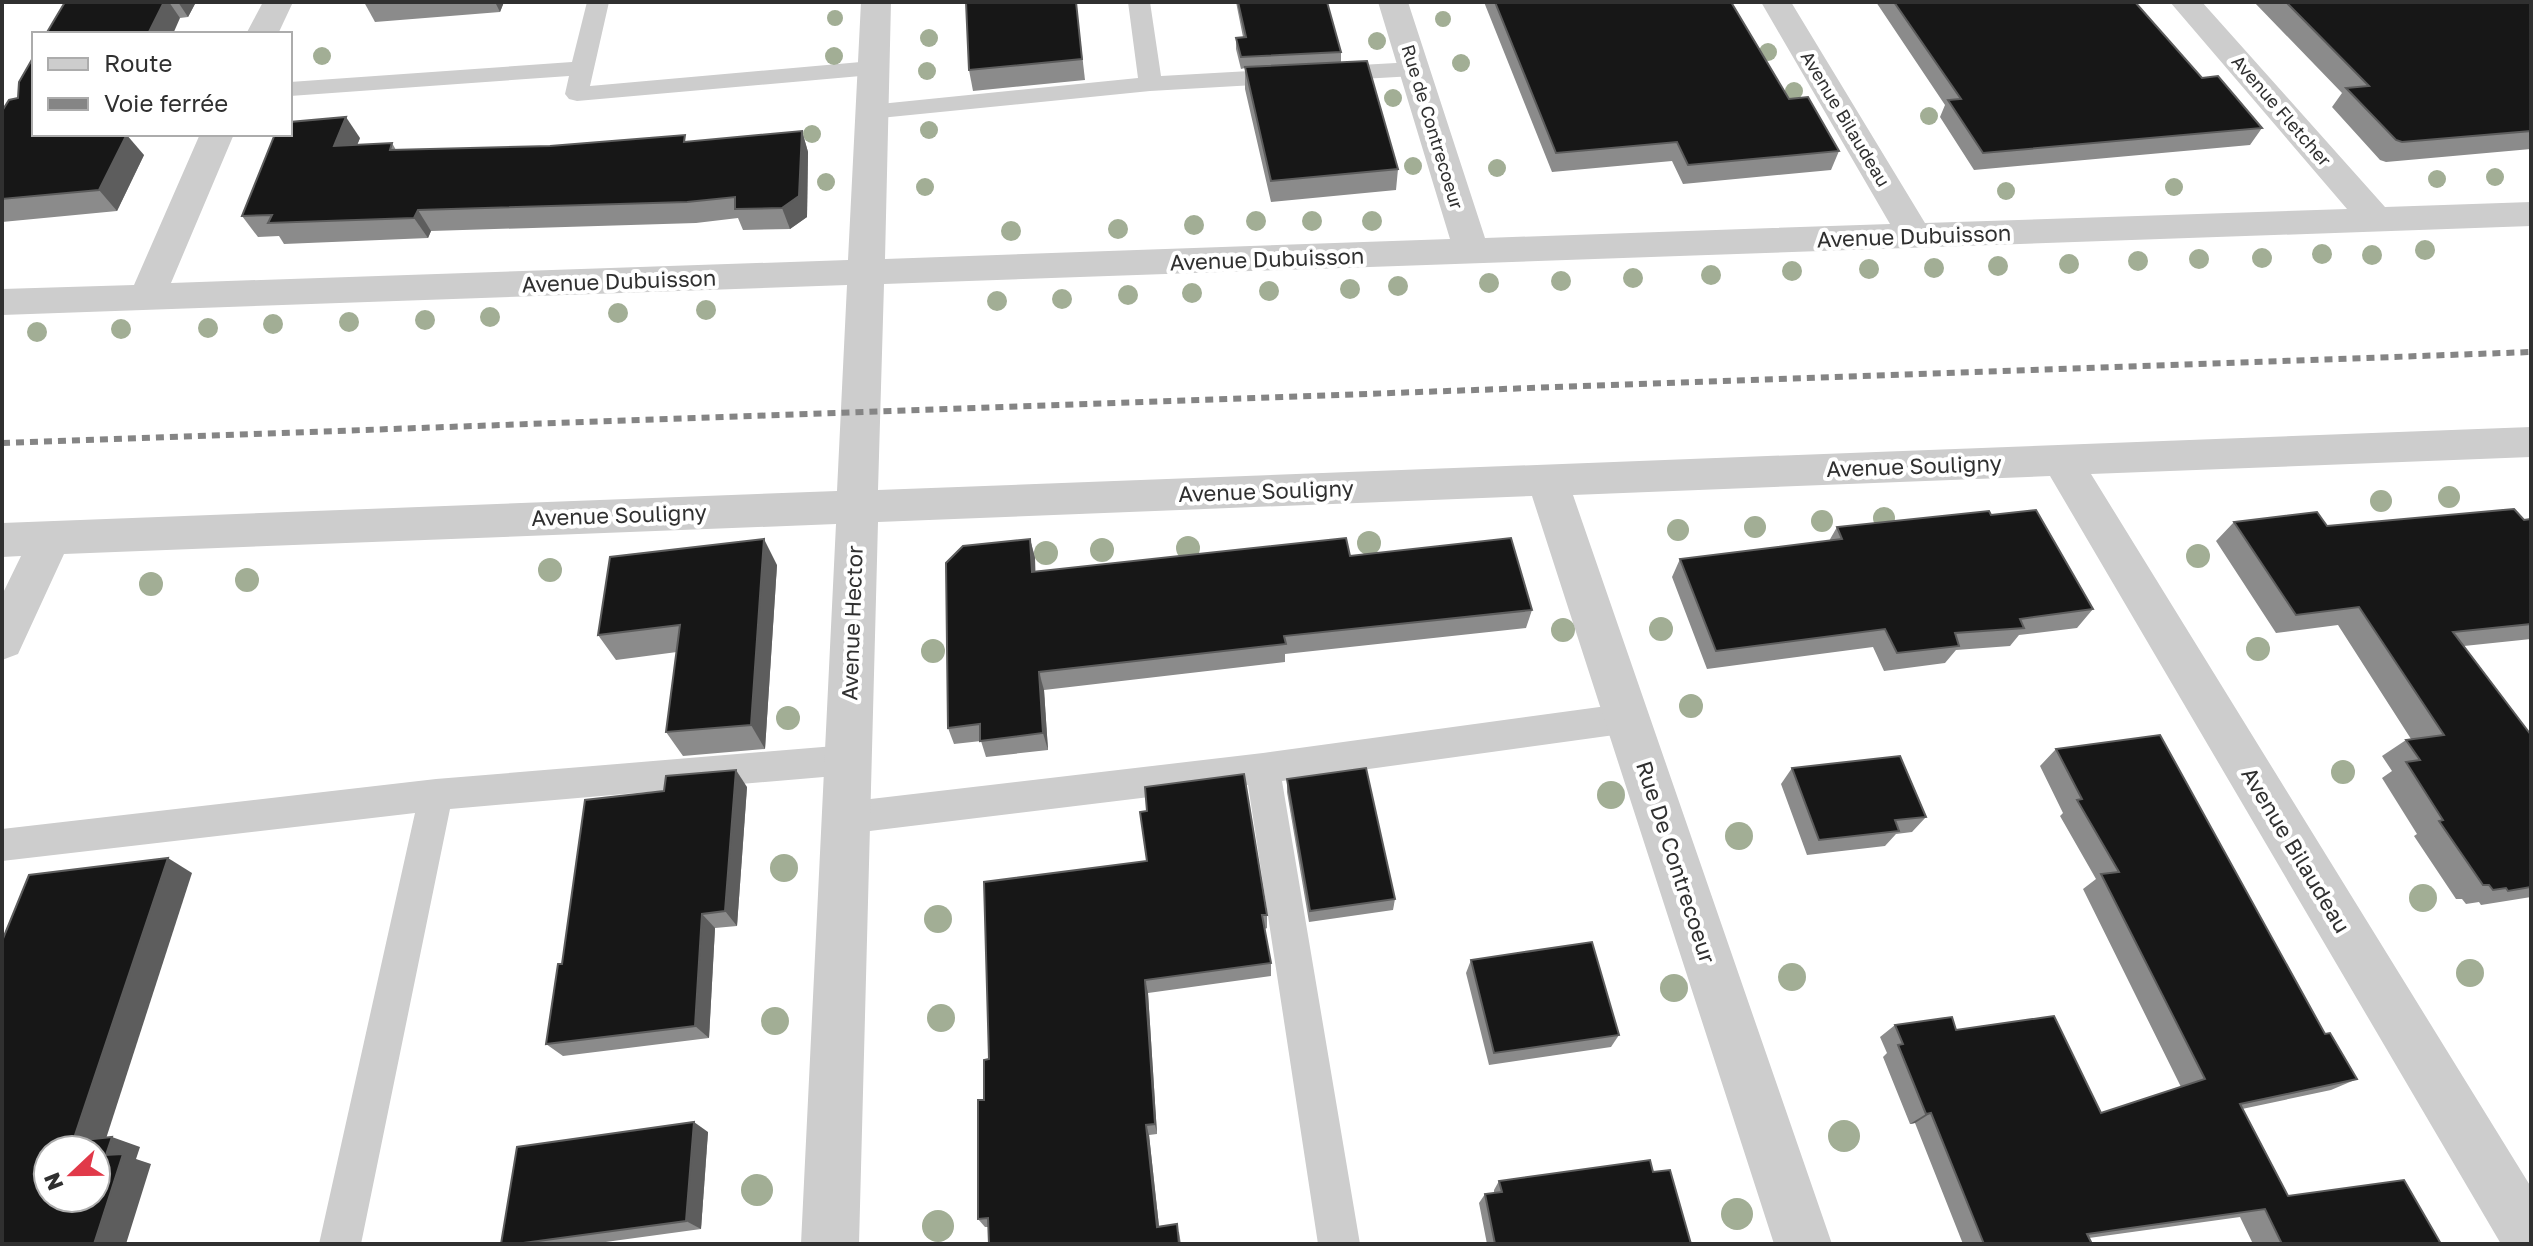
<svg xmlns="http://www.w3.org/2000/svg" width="2533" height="1246" font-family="'Golos Text',sans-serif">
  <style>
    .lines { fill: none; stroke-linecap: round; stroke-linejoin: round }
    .lane { fill: #cdcdcd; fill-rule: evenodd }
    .street { fill: #cdcdcd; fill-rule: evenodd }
    .rail { stroke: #858585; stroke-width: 6; stroke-dasharray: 8 6; stroke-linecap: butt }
    .tree { fill: #a2ae95 }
    .wall { fill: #8b8b8b }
    .shaded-wall { fill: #5d5d5d }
    .building { fill: #171717; stroke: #5d5d5d; stroke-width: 2; fill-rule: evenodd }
    .labels { text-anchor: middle; stroke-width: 8; stroke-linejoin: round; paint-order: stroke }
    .far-street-label { font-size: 18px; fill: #303030; stroke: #fff }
    .street-label { font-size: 22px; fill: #303030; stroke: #fff }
  </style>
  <rect width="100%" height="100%" fill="#fff"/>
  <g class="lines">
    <g class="lane">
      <polygon points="587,2 609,2 590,86 872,61 880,63 884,68 880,73 872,75 577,101 569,99 565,94 569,76 290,96 290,82 572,62"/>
      <polygon points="1128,2 1150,2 1161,76 1414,62 1422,64 1426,69 1422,74 1414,76 1150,91 870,119 862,117 858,112 862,107 870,105 1138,78"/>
      <polygon points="1629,703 1641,708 1646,718 1641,728 1629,733 1282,781 1360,1244 1318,1244 1248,785 845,834 833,829 827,818 833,807 845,802 1263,753"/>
      <polygon points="847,745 859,749 864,760 859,771 847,775 450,809 361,1244 319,1244 415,813 2,861 2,829 436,779"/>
    </g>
    <g class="street">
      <polygon points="263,2 293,2 278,34 246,34"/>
      <polygon points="861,2 891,2 885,259 1450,239 1378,2 1408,2 1485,238 1890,224 1761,2 1791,2 1925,223 2347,209 2170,2 2202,2 2385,207 2531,202 2531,226 884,284 878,490 2531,427 2531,457 2091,474 2531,1187 2531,1244 2501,1244 2050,476 1573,495 1832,1244 1774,1244 1532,496 878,522 859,1244 801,1244 836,524 64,554 18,654 2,660 2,595 21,556 2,557 2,523 837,491 847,285 2,315 2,289 134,285 200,134 234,134 171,283 848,260"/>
    </g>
    <polyline class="rail" points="2,443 2531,352"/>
  </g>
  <g class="tree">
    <circle cx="835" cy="18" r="8"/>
    <circle cx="1443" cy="19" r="8"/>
    <circle cx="929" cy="38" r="9"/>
    <circle cx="1377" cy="41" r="9"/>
    <circle cx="1768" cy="52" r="9"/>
    <circle cx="322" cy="56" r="9"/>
    <circle cx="834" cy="56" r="9"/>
    <circle cx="1461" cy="63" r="9"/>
    <circle cx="927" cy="71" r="9"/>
    <circle cx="1794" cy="91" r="9"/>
    <circle cx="1393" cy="98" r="9"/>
    <circle cx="1929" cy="116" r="9"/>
    <circle cx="929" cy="130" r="9"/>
    <circle cx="812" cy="134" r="9"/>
    <circle cx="1413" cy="166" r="9"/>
    <circle cx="1497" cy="168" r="9"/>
    <circle cx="2495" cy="177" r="9"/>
    <circle cx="2437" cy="179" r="9"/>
    <circle cx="826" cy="182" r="9"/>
    <circle cx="925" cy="187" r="9"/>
    <circle cx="2174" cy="187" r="9"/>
    <circle cx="2006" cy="191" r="9"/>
    <circle cx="1256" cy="221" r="10"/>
    <circle cx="1312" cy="221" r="10"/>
    <circle cx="1372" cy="221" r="10"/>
    <circle cx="1194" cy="225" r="10"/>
    <circle cx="1118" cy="229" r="10"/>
    <circle cx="1011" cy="231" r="10"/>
    <circle cx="2425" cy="250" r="10"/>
    <circle cx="2322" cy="254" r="10"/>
    <circle cx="2372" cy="255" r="10"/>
    <circle cx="2262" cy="258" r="10"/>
    <circle cx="2199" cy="259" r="10"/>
    <circle cx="2138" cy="261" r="10"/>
    <circle cx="2069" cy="264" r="10"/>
    <circle cx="1998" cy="266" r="10"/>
    <circle cx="1934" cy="268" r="10"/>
    <circle cx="1869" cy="269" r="10"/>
    <circle cx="1792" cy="271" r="10"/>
    <circle cx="1711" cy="275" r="10"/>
    <circle cx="1633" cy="278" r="10"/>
    <circle cx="1561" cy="281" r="10"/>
    <circle cx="1489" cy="283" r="10"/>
    <circle cx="1398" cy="286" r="10"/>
    <circle cx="1350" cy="289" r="10"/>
    <circle cx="1269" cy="291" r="10"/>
    <circle cx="1192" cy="293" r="10"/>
    <circle cx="1128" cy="295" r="10"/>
    <circle cx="1062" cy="299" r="10"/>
    <circle cx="997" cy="301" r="10"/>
    <circle cx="706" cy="310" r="10"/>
    <circle cx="618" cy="313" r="10"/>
    <circle cx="490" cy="317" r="10"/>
    <circle cx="425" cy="320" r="10"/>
    <circle cx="349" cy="322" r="10"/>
    <circle cx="273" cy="324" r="10"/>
    <circle cx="208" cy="328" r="10"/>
    <circle cx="121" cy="329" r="10"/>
    <circle cx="37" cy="332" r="10"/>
    <circle cx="2449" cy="497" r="11"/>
    <circle cx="2381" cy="501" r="11"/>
    <circle cx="1884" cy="518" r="11"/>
    <circle cx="1822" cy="521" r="11"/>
    <circle cx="1755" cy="527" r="11"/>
    <circle cx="1678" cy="530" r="11"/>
    <circle cx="1369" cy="543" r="12"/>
    <circle cx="1188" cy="548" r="12"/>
    <circle cx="1102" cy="550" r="12"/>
    <circle cx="1046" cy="553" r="12"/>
    <circle cx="2198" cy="556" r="12"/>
    <circle cx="550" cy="570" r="12"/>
    <circle cx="247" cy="580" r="12"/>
    <circle cx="151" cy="584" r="12"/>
    <circle cx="1661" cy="629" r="12"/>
    <circle cx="1563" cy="630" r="12"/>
    <circle cx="2258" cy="649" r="12"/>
    <circle cx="933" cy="651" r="12"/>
    <circle cx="1691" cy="706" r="12"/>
    <circle cx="788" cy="718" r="12"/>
    <circle cx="2343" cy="772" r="12"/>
    <circle cx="1611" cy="795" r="14"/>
    <circle cx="1739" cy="836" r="14"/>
    <circle cx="784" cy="868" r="14"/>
    <circle cx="2423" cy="898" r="14"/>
    <circle cx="938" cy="919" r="14"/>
    <circle cx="2470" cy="973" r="14"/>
    <circle cx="1792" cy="977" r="14"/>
    <circle cx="1674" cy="988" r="14"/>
    <circle cx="941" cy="1018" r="14"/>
    <circle cx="775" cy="1021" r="14"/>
    <circle cx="1844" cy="1136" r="16"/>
    <circle cx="757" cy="1190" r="16"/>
    <circle cx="1737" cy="1214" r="16"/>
    <circle cx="938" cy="1226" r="16"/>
  </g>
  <g class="wall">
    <polygon points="65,2 196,2 188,17 180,18"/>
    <polygon points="364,2 504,2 500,12 375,22"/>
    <polygon points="1076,2 1085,80 973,91 969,70"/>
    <polygon points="1236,2 1327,2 1341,52 1341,62 1398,169 1396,190 1271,202 1245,89 1245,68 1241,69 1236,49 1236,38 1243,37"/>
    <polygon points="1484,2 1731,2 1789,99 1839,151 1831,170 1683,184 1672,161 1552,172"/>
    <polygon points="1876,2 2135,2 2202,78 2262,128 2250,145 1974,170 1940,117 1945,105"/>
    <polygon points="2254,2 2531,2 2531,149 2386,162 2380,160 2332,107 2342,93"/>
    <polygon points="2,111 144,155 117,211 2,222"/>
    <polygon points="802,131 808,152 807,217 790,229 743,230 738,218 696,223 431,231 428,238 284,244 279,236 258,237 242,216 360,138 357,145 392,143 396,150 688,142"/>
    <polygon points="1991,515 2093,609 2077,628 2019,635 2010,646 1956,650 1945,663 1884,671 1873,647 1707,669 1672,577 1680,559 1829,541 1837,527"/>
    <polygon points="2531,519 2531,639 2464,646 2531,735 2531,897 2481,905 2479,902 2466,904 2462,899 2456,899 2414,836 2417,834 2382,778 2392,771 2382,756 2406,740 2411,739 2338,625 2276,633 2216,541 2234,522 2327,526"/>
    <polygon points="1030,539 1035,558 1035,571 1350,556 1532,610 1526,628 1285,654 1285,662 1044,690 1048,750 986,757 981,741 954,744 948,728"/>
    <polygon points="777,565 765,749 683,756 666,732 677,652 616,660 598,635"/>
    <polygon points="2056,749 2325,1034 2357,1079 2331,1090 2242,1109 2288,1196 2441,1244 2253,1244 2240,1217 2089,1238 2092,1244 1963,1244 1915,1123 1910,1124 1883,1057 1887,1053 1880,1037 1895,1025 1956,1030 2101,1113 2181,1087 2083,889 2096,879 2060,816 2063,813 2040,766"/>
    <polygon points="1792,768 1926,817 1912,832 1896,834 1885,846 1807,855 1781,784"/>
    <polygon points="1287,779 1395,899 1393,910 1309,922 1287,792"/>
    <polygon points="747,787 737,926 715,928 709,1038 563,1056 546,1044"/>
    <polygon points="1147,811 1267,915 1267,928 1265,929 1271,963 1271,976 1148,993 1157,1134 1149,1135 1159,1227 1179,1232 1181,1244 989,1244 988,1227 985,1227 978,1219 984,1100 989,1059 1147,861"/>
    <polygon points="1471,960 1619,1035 1611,1047 1489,1065 1466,973"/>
    <polygon points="708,1132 701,1229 591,1244 501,1244"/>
    <polygon points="1653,1172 1691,1244 1487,1244 1479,1203 1485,1194 1494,1193 1494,1190 1499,1181"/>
  </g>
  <g class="shaded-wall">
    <polygon points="164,2 169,2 180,18 173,34 148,34"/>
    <polygon points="178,2 196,2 188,17"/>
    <polygon points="495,2 504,2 500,12"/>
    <polygon points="346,117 360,138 348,167 334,146"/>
    <polygon points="802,131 808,152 807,217 790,229 782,208"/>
    <polygon points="99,134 126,134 144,155 117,211 99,190"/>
    <polygon points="418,210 431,231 428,238 414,218"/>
    <polygon points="764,539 777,565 765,749 751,725"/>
    <polygon points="1030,539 1035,558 1036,590 1032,572"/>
    <polygon points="1039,672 1044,690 1048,750 1043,733"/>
    <polygon points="736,770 747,787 737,926 725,911"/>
    <polygon points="168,858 192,873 102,1151 73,1141"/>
    <polygon points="702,914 715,928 709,1038 695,1026"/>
    <polygon points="1145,980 1148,993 1157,1134 1155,1124"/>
    <polygon points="1931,1113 1915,1123 1910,1124 1926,1114"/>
    <polygon points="694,1122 708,1132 701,1229 686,1221"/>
    <polygon points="1146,1125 1149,1135 1160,1235 1157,1227"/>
    <polygon points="112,1137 140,1147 136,1159 151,1164 126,1244 94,1244 106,1155"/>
  </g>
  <g class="building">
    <polygon points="65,2 164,2 148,34 46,34"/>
    <polygon points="966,2 1076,2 1082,59 969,70"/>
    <polygon points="1238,2 1327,2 1341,52 1241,57 1236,38 1246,37"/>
    <polygon points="1495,2 1731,2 1789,99 1808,97 1839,151 1688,165 1677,142 1556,153"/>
    <polygon points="1894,2 2135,2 2202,78 2218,76 2262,128 1983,153 1948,100 1961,99"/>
    <polygon points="2286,2 2531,2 2531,131 2402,142 2396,140 2346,88 2369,86"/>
    <polygon points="34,56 34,134 127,134 99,190 2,199 2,111 9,100 18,98 19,82"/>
    <polygon points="1367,61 1398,169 1271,181 1245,67"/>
    <polygon points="346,117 334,146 392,143 390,150 550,146 685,135 684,142 802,131 799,196 782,208 735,209 735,197 687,202 418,210 414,218 268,223 272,215 242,216 275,134 290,134 290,122"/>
    <polygon points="2514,509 2524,520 2531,519 2531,624 2453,632 2531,735 2531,887 2508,891 2506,888 2493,890 2489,885 2483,885 2439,821 2443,820 2406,762 2420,760 2406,740 2444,735 2359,607 2296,615 2234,522 2317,512 2327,526"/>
    <polygon points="2036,510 2093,609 2020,619 2024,628 1955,633 1959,646 1897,653 1885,629 1716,651 1680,559 1842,539 1837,527 1989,511 1991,515"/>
    <polygon points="1346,538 1350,556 1511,538 1532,610 1284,636 1286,644 1039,672 1043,733 980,741 980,724 948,728 946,563 963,546 1030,539 1032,572"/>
    <polygon points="764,539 751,725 666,732 680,625 598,635 610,557"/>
    <polygon points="2160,735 2325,1034 2330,1033 2357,1079 2240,1104 2288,1196 2404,1180 2441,1244 2282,1244 2265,1209 2087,1234 2092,1244 1984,1244 1931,1113 1926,1114 1898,1045 1903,1044 1895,1025 1952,1017 1956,1030 2054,1016 2101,1113 2205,1079 2101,874 2119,872 2077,800 2082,799 2056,749"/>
    <polygon points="1900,756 1926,817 1895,820 1899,831 1819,840 1792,768"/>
    <polygon points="1366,768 1395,899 1310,911 1287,779"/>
    <polygon points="736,770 725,911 702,914 695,1026 546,1044 558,964 562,964 585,800 664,791 666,776"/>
    <polygon points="1244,774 1267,915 1262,915 1271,963 1145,980 1155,1124 1146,1125 1157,1227 1177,1224 1179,1244 989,1244 988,1218 978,1219 978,1100 984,1100 984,1060 989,1059 984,882 1147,861 1140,812 1147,811 1145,787"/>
    <path d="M168,858l-95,283 39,-4 -6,18 17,-1 -29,90h-92v-303l27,-66zM48,1150h48v48h-48z"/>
    <polygon points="1592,942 1619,1035 1494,1053 1471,960"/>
    <polygon points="694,1122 686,1221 516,1244 501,1244 517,1147"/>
    <polygon points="1650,1160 1653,1172 1670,1170 1691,1244 1495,1244 1485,1194 1502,1192 1499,1181"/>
  </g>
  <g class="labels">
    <g class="far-street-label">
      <text transform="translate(2281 111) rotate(49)" y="6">Avenue Fletcher</text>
      <text transform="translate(1845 119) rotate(59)" y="6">Avenue Bilaudeau</text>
      <text transform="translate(1432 127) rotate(73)" y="6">Rue de Contrecoeur</text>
    </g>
    <g class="street-label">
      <text transform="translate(1914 236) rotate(-2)" y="8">Avenue Dubuisson</text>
      <text transform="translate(1267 259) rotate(-2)" y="8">Avenue Dubuisson</text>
      <text transform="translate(619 281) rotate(-2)" y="8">Avenue Dubuisson</text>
      <text transform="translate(1914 466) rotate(-2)" y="8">Avenue Souligny</text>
      <text transform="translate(1266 491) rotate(-2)" y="8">Avenue Souligny</text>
      <text transform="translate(619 515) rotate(-2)" y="8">Avenue Souligny</text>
      <text transform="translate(852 623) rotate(-88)" y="8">Avenue Hector</text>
      <text transform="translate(2296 850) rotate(59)" y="8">Avenue Bilaudeau</text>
      <text transform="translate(1676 862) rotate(72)" y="8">Rue De Contrecoeur</text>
    </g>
  </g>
  <rect width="2533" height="1246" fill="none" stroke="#303030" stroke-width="8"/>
  <rect x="32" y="32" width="260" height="104" fill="#ffffff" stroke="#acacac" stroke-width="2"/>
  <rect x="48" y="58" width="40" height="12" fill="#cdcdcd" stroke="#acacac" stroke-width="2"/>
  <text x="104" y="72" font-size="24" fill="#303030">Route</text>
  <rect x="48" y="98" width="40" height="12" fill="#858585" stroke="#acacac" stroke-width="2"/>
  <text x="104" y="112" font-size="24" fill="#303030">Voie ferrée</text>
  <g transform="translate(72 1174) rotate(248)"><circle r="38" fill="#ffffff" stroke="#acacac" stroke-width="2"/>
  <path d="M0-6L14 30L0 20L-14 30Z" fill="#e13949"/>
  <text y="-12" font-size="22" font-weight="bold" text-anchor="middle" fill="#303030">N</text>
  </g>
</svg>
